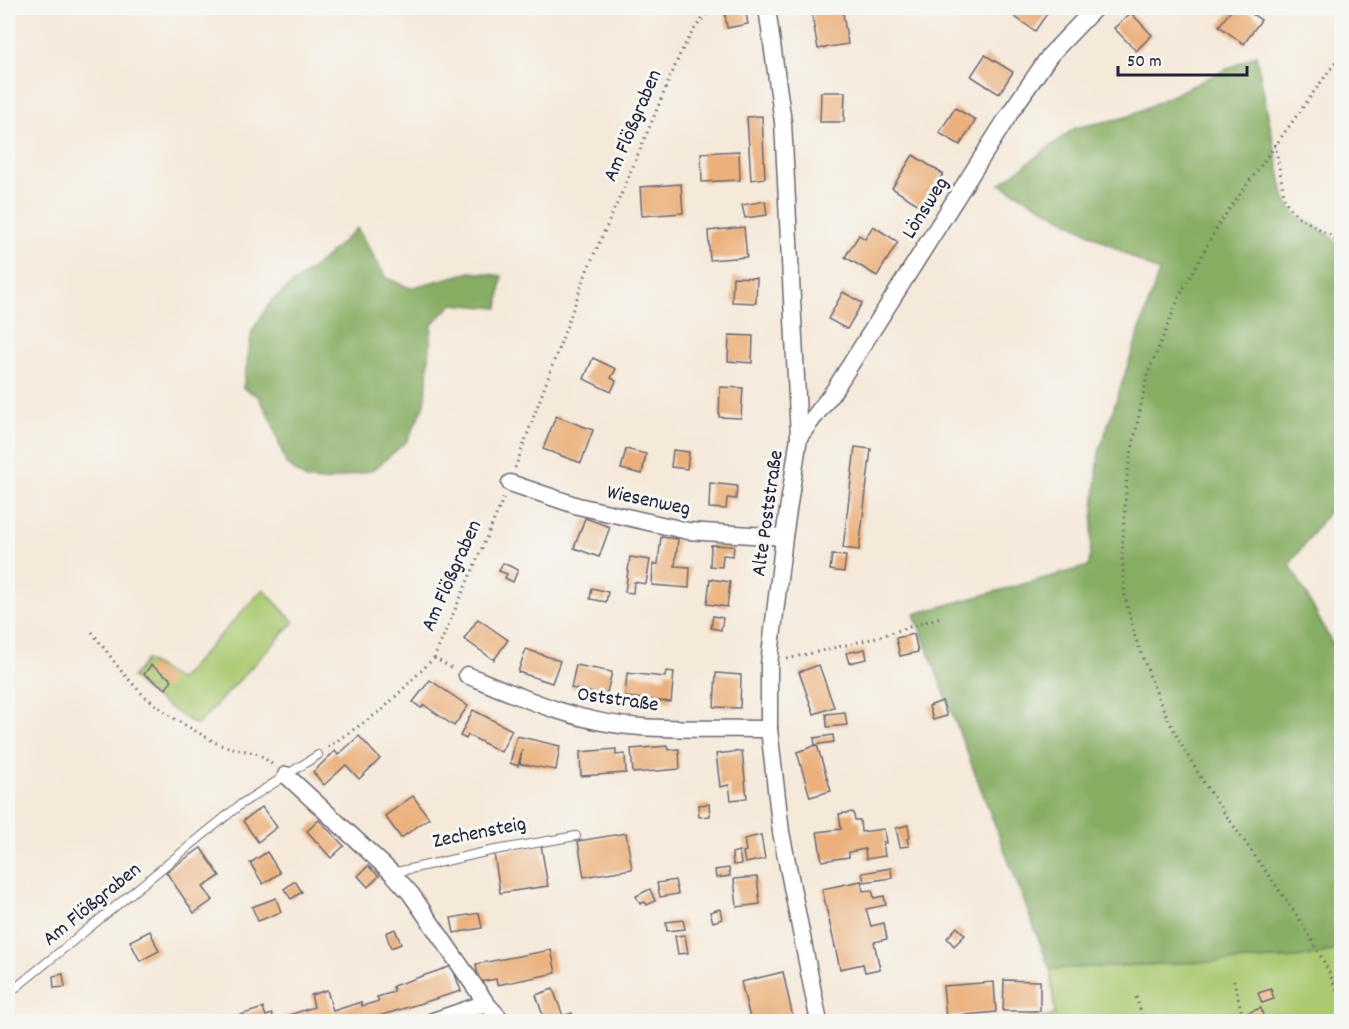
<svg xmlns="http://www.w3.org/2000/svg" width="1349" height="1029" font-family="Dekko,sans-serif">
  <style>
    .green { fill: #aac971; stroke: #667656; stroke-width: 1.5 }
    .forest { fill: #87ad63; stroke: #54684f; stroke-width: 1.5 }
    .building { fill: #ebb07c }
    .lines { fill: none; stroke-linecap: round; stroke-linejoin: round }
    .service-casing { stroke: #6c6872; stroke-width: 10 }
    .minor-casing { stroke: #6c6872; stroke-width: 19 }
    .path { stroke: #6c6872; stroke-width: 3; stroke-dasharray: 1.5 4.5; stroke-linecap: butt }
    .service { stroke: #fff; stroke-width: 8 }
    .minor { stroke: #fff; stroke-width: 16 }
    .labels { text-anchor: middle; stroke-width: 6; stroke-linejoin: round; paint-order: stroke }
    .street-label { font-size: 21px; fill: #22223b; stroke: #f6f6f2 }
  </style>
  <rect width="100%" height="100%" fill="#f6f6f2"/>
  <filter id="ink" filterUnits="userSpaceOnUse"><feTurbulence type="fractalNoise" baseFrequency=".0167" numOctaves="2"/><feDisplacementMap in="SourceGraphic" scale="12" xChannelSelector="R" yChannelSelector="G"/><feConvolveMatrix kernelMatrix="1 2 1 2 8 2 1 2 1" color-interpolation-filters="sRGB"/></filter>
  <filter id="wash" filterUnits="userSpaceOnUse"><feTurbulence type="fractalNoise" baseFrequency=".008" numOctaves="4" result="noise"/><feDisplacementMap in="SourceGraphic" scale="24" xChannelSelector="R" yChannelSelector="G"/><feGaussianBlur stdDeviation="1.35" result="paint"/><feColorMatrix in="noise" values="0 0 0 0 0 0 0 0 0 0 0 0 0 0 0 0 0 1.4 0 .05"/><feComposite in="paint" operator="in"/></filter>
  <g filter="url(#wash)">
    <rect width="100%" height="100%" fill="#f5e9d9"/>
    <g class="green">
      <path d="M263,589l31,33 -97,103c-24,-14 -46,-28 -65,-48l14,-17 33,20z"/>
      <polygon points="1341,949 1341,1021 1001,1022 1055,1015 1050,969 1297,958"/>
    </g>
    <g class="forest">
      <polygon points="1256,55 1285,200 1297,216 1330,235 1341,249 1341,495 1290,564 1341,660 1341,949 1297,958 1050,969 914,614 1089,566 1099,452 1159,272 1000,184 1075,128 1127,117"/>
      <polygon points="357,228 386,278 410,288 471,272 502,276 498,308 453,304 432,324 425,404 407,441 373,470 326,481 307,480 286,464 271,419 258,396 243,388 252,331 272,300 324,259"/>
    </g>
    <g id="blocks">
      <g class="building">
        <polygon points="724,8 745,8 748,24 727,28"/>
        <polygon points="829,8 842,8 848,44 818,49 811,10"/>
        <polygon points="1007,8 1051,8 1035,31 1005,10"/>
        <polygon points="1233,8 1243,8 1261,20 1244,44 1219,26"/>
        <polygon points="1131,13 1152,35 1136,51 1114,28"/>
        <polygon points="985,55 1013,72 999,94 971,76"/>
        <polygon points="821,92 845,92 844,122 820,122"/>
        <polygon points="955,108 976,120 960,145 939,133"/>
        <polygon points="762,116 765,178 751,180 747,117"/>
        <polygon points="739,151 740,180 702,182 701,153"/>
        <polygon points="913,155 943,174 922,207 892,188"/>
        <polygon points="681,184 683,213 642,216 640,187"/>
        <polygon points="765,201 767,215 745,218 742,205"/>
        <polygon points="873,226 898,242 877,276 845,257 859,235 865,239"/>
        <polygon points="744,227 747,257 710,260 708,231"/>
        <polygon points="733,277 757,278 756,303 732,302"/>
        <polygon points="843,292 862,303 847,329 828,319"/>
        <polygon points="729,335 753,336 752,363 728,361"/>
        <polygon points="593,358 616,369 611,378 616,381 611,392 584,379"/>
        <polygon points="720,387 743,388 741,418 719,417"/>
        <polygon points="556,416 593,430 581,463 543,449"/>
        <polygon points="855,447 871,449 859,550 843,548"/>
        <polygon points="626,449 646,454 642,474 621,469"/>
        <polygon points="673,450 689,452 687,469 671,467"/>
        <polygon points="710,483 737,486 736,499 727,498 726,509 709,508"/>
        <polygon points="585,518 610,527 599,557 574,548"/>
        <polygon points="661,537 678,539 675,566 690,567 689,588 652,585 653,564 658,564"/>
        <polygon points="711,545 734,546 733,556 723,555 722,567 710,566"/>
        <polygon points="832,555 846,556 844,572 830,570"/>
        <polygon points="630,557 650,560 646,584 634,582 633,593 625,592"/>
        <polygon points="503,563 518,570 513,582 505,578 507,574 499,571"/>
        <polygon points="710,579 730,582 727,607 707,604"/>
        <polygon points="592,588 608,592 606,602 590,599"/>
        <polygon points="713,616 723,618 721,630 711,628"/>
        <polygon points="478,619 508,640 494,660 464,639"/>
        <polygon points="914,634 918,652 900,656 896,638"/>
        <polygon points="526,649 560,661 552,683 518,672"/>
        <polygon points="865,649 867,659 849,663 846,653"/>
        <polygon points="151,665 172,680 166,689 144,674"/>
        <polygon points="576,665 612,672 606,696 571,688"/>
        <polygon points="819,665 834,707 814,714 799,672"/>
        <polygon points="666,671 674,672 671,702 625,697 627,673 665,677"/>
        <polygon points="716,673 741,675 740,708 714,707"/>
        <polygon points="430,680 468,706 454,726 424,705 421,708 413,702"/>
        <polygon points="942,701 947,716 933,720 929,706"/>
        <polygon points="473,710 512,730 501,752 468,735 466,739 460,736"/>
        <polygon points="845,712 847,725 827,727 826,714"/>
        <polygon points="833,735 834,742 815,745 814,738"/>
        <polygon points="359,736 380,759 359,779 346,765 324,785 313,772 335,751 338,755"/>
        <polygon points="517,736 560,746 556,770 520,764 522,750 518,766 510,763"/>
        <polygon points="817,745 831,791 810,797 797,752"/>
        <polygon points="667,746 668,750 679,749 680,769 633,773 631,749"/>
        <polygon points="616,749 616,755 625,754 626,773 581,776 580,752"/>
        <polygon points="742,751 747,798 731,800 729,785 720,787 716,754"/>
        <polygon points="413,796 429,818 401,838 385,816"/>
        <polygon points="709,804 710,816 699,817 698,805"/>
        <polygon points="262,807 277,827 258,842 243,821"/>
        <polygon points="853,812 855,820 860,820 861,832 884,829 886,843 883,842 885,856 866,859 865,849 849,852 849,857 822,861 817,832 841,829 839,814"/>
        <polygon points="319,820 344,846 331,858 307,831"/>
        <polygon points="908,825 910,838 907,839 909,846 900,847 896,828"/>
        <polygon points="626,833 632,869 584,877 578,841"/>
        <polygon points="761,835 765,859 745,863 743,852 746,851 744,839"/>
        <polygon points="541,845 548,886 500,893 494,853"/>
        <polygon points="201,848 220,876 203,887 213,900 194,913 166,872"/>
        <polygon points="739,851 741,864 733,865 732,853"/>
        <polygon points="267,852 280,873 263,884 250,863"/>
        <polygon points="368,866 379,876 368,887 358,876"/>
        <polygon points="729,868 730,876 716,878 715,870"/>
        <polygon points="891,868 892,878 864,882 862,873"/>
        <polygon points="757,877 760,904 737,907 734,879"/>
        <polygon points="675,880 678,894 660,897 657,883"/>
        <polygon points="295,881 302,892 291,899 284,889"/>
        <polygon points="861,881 863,891 872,890 874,898 884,896 886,905 866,909 871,926 884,923 887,939 874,942 880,969 865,972 863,964 840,969 822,889"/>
        <polygon points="650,889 655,901 647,905 645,902 640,904 636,896"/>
        <polygon points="276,898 281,912 258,921 252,907"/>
        <polygon points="720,909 722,919 713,922 710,912"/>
        <polygon points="479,913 482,928 454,933 451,918"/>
        <polygon points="683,920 685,929 667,931 666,922"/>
        <polygon points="957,927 965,935 954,946 947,938"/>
        <polygon points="395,929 401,944 391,948 386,933"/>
        <polygon points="150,931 159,951 140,961 130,941"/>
        <polygon points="685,935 688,953 678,954 675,936"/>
        <polygon points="551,950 556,973 497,985 496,979 479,982 476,964"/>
        <polygon points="452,966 461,991 366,1020 360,1022 288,1022 286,1016 314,1007 311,995 327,990 333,1011 361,1002 362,1006 379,1001 377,997 394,992 393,986"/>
        <polygon points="783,972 794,1022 751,1022 741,982"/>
        <polygon points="63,974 65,987 54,988 53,976"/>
        <polygon points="1004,980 1040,981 1040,1011 1003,1011"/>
        <polygon points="994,982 996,1012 946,1017 943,986"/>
        <polygon points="553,989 563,1016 572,1013 575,1022 545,1022 536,995"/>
        <polygon points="1271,989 1274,999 1262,1003 1258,993"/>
        <polygon points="263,1008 266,1016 272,1014 275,1022 235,1022 234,1017"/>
        <polygon points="1261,1008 1265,1022 1249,1022 1247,1013"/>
      </g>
    </g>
  </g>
  <g filter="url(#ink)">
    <use href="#blocks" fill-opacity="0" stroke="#6c6872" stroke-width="1.5"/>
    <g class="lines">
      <g class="service-casing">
        <g id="service">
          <polyline points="392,873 490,851 576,836"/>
          <polyline points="8,994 241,804 318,755"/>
        </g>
      </g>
      <g class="minor-casing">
        <g id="minor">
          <polyline points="767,8 783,122 799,437 784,537 769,664 769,729 781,832 819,1022"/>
          <polyline points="799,437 833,392 1012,110 1050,55 1095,8"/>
          <polyline points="510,483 578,506 688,531 784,537"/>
          <path d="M467,675c56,23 113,49 174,52 43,3 86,1 128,2"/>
          <polyline points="286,775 392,873 411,894 486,1003 503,1022"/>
          <polyline points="430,1022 486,1003"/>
        </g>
      </g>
      <g class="path">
        <polyline points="1342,53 1220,222 1179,297 1147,376 1127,474 1122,555 1125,597 1135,637 1159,700 1180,743 1209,791 1298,917 1322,958 1342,1000"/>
        <polyline points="1275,144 1285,201 1297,216 1330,235 1342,249"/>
        <polyline points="515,468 588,268 623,190 681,52 693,31 711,8"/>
        <polyline points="92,632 122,672 143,695 173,718 220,745 259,754 273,765"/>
        <polyline points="434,658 452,668"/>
        <polyline points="787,659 871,639 941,617"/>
        <polyline points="328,747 382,710 434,658 504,497"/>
        <polyline points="1234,980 1244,1022"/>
        <polyline points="1136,997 1144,1022"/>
      </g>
      <use href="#service" class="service"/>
      <use href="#minor" class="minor"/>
    </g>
  </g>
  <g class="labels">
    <g class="street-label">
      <text transform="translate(631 125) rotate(-67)" y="7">Am Flößgraben</text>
      <text transform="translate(924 207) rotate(-58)" y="7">Lönsweg</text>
      <text transform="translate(649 499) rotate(12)" y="7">Wiesenweg</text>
      <text transform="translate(766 513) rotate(-82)" y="7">Alte Poststraße</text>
      <text transform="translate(450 575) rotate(-66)" y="7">Am Flößgraben</text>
      <text transform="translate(618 698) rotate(8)" y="7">Oststraße</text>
      <text transform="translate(479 831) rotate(-11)" y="7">Zechensteig</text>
      <text transform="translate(91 903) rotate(-39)" y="7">Am Flößgraben</text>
    </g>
  </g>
  <rect width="1349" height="1029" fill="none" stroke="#f6f6f2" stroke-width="30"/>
  <path d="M1118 66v9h129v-9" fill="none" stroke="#22223b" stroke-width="3"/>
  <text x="1127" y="66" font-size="18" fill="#22223b" stroke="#f6f6f2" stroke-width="4.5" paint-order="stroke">50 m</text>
</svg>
